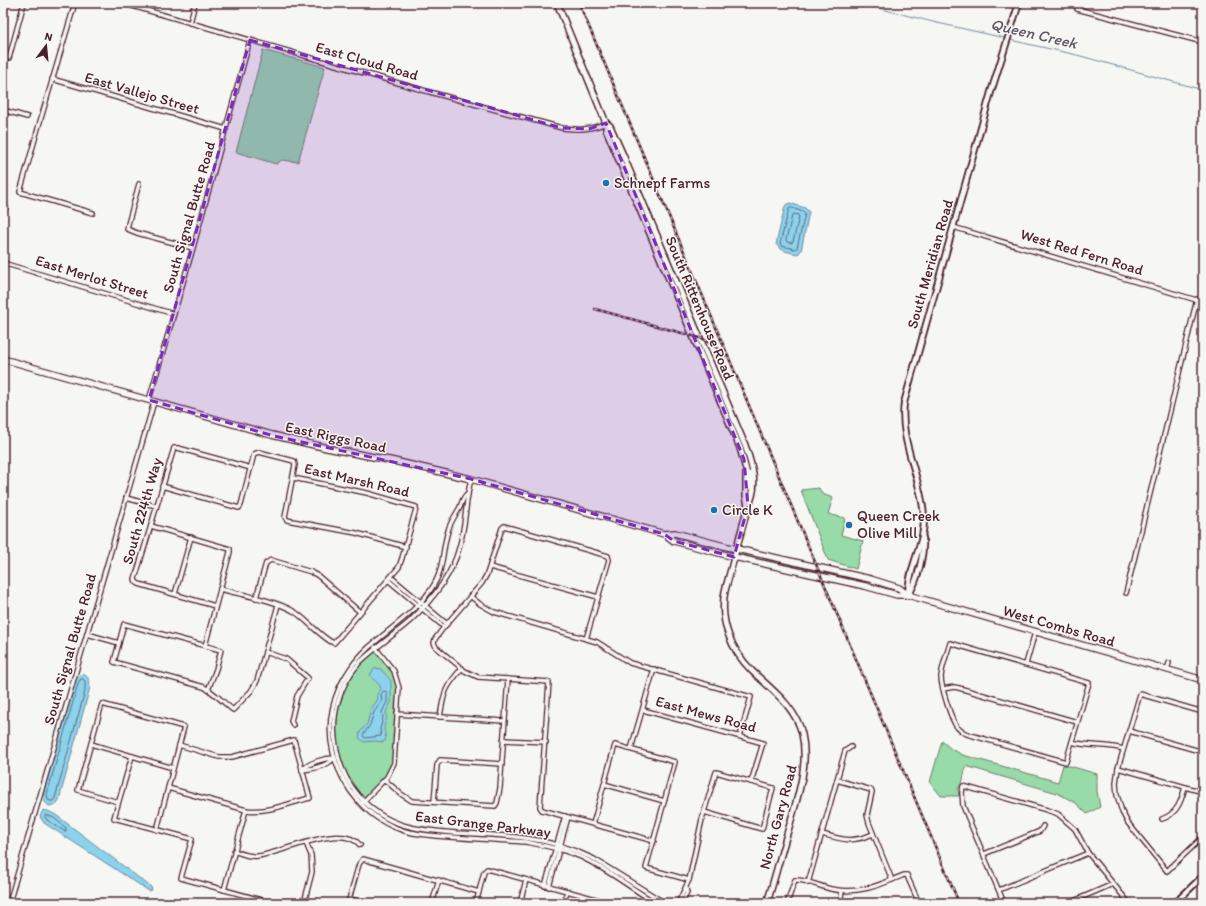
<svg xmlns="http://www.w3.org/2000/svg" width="1206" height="906" font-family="Itim,sans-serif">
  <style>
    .green { fill: #96dba8; stroke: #707d6a }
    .water { fill: #8bd2ec; stroke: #718a9f }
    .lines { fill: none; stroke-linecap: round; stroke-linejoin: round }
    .shore { stroke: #646778; stroke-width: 1 }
    .stream { stroke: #718a9f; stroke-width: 1 }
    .minor-casing { stroke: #4a1f2b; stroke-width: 6 }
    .tertiary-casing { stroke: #4a1f2b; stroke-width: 8 }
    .secondary-casing { stroke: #4a1f2b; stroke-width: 8 }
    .primary-casing { stroke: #4a1f2b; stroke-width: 8 }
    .minor { stroke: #f6f6f2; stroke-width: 3.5 }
    .tertiary { stroke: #f6f6f2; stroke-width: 4.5 }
    .secondary { stroke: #f6f6f2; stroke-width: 5 }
    .primary { stroke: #f6f6f2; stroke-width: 5.5 }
    .rail-casing { stroke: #4a1f2b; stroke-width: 2.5 }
    .rail { stroke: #f6f6f2; stroke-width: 1; stroke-dasharray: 3; stroke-linecap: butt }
    .marked { fill: #7b2cbf; fill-opacity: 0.2; stroke: #7b2cbf; stroke-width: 3; stroke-dasharray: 8 5; stroke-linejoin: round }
    .poi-dot { fill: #1f6fb2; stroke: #f6f6f2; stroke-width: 1.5 }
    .labels { text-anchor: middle; stroke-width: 3; stroke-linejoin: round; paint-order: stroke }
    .street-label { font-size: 15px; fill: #4a1f2b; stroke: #f6f6f2 }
    .poi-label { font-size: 15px; fill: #4a1f2b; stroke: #f6f6f2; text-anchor: start }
    .water-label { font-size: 16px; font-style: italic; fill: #5e5565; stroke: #f6f6f2 }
  </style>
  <rect width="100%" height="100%" fill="#f6f6f2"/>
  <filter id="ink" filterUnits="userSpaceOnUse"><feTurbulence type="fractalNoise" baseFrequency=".025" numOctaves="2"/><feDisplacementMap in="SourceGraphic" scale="8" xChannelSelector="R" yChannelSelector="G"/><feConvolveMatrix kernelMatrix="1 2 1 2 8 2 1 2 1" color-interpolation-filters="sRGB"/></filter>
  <g filter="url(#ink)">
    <g class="green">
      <polygon points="263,50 325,67 298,162 282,160 276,164 236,152"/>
      <polygon points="819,488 822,494 833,498 828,514 845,518 841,535 863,541 856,569 828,560 801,490"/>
      <path d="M375,650l18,23 5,14 -6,77 -8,14 -21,21c-4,-6 -10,-13 -14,-20 -19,-36 -16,-76 7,-109 5,-8 13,-14 19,-20z"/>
      <polygon points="942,741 951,749 963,755 1058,782 1063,765 1070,766 1097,774 1097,791 1100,807 1087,814 1076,803 1057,793 966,766 962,784 958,788 959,796 941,796 930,782"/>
    </g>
    <g class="water">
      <path d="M790,203l15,5 4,4 -8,39 -3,3c-7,-1 -18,-3 -22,-10l9,-38 2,-2z"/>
      <path d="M375,668l6,1 10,12v22l-5,9c2,10 -2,9 -2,16 0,5 3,8 1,13l-2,1 -9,-1 -10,1 -5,-4 1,-6 7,-8 4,-15 7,-10 -1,-5 4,-6c-2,-6 -8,-7 -11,-13z"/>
      <path d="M83,674c8,4 7,9 6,17l-30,109 -3,5 -7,1 -5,-5 -1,-7 31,-112 5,-6z"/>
      <polygon points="43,810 48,811 56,815 151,887 152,890 149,891 44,823 40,817"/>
    </g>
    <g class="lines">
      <g class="shore">
        <polygon points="792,208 803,212 805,214 797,248 795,249 782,246 780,244 789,209"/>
        <polygon points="794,214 798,215 799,217 793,242 791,243 787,242 786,240 792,216"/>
        <polygon points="81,679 83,679 85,681 85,691 55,798 53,801 50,801 48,800 47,794 78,684"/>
        <polygon points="384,691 387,692 387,702 382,712 383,718 380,729 381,736 365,738 363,735 370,725 374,712 382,701 381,695"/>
        <polygon points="46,815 54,818 66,828 66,831 64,831 47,820 45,817"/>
      </g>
      <g class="stream">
        <polyline points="858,3 933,22 1005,38"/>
        <polyline points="1010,40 1077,55 1203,90"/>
      </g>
      <g class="minor-casing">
        <g id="minor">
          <polyline points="75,3 39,125 20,192 93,213"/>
          <path d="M122,3l304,88 136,37c16,2 28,2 44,-5"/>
          <polyline points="1079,3 1077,9 1203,42"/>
          <polyline points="190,23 195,3"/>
          <polyline points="9,58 24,3"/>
          <polyline points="52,79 226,129"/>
          <polyline points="3,110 27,117"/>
          <polyline points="139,184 128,224 127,229 137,233 193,248"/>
          <polyline points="3,207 6,207"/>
          <polyline points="953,227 1203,302"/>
          <polyline points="3,263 174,314"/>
          <polyline points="149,400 193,248 250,40"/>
          <path d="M471,479c-6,23 -5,47 -12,69 -7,28 -28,53 -49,73 -16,14 -34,26 -50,41 -20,22 -30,54 -24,84 3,18 10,35 22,49 27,32 59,35 98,38 23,1 46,2 69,5 24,3 48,11 69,21l71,44"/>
          <polyline points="162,486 239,508 241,505 254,454 259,452 294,461 295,465 285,517 287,520 356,533 406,547"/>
          <path d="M467,494c-4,3 -5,8 -7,13 -4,8 -10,15 -12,24 -8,26 -2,41 -22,65 -22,28 -57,44 -76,73 -17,24 -24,54 -17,83 9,37 35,68 72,79 15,4 30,5 45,6 25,2 51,3 76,5 20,4 41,8 59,17 25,12 47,30 71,44"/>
          <polyline points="126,498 156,506"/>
          <polyline points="151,526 230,549 230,552 205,646"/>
          <polyline points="490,567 598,597"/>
          <polyline points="391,577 447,624"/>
          <polyline points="388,580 444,627"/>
          <path d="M220,589c23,6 55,11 75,23 11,7 29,28 39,31l65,-76 3,-9 14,-49v-2l-49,-14 -74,-15"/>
          <polyline points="1126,593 1197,299"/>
          <polyline points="175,594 191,537"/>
          <polyline points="470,596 480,604 494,612 597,642 630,663 751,697 740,736"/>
          <polyline points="256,598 266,563 271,560 311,572 317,575 360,612"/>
          <polyline points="215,606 139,584 136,582 135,579 174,448 178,448 251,468"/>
          <polyline points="87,634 119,643"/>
          <polyline points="586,639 609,560 608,556 504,526 502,528 487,574 482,583 444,627 435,639 434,643 436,647 465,671 478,677 549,682 540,807 542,810 654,841"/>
          <path d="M950,643l139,40 -23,79 -99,-28c-4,-2 -7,-3 -10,-7 -6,-7 -16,-41 -16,-50 1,-11 6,-23 9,-34z"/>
          <polyline points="265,652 286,659 308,678 297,696 291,721 293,725"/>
          <polyline points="1026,664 1035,632"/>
          <polyline points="1167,670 1169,663"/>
          <polyline points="943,689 954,687 959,688 1077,722"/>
          <path d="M208,690l8,-21 5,-19 -97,-26 -10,38 90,25c11,6 19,15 29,23l18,-19 6,-10 21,-76"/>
          <polyline points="643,710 763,743 751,782"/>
          <polyline points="1203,712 1140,694 1118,768 1116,783 1117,795 1122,812 1128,823 1167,871 1203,837"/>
          <polyline points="397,714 504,721"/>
          <path d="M440,717c4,-26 5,-29 22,-49"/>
          <polyline points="1129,731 1203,752"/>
          <polyline points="503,740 546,742"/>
          <path d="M1072,742c17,5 34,2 51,7"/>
          <polyline points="91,744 173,768"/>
          <polyline points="631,749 654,669"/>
          <polyline points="132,756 114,818 192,839 181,878 272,903"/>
          <polyline points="1118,768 1203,792"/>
          <path d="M302,770c8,-8 22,-12 33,-12"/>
          <path d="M302,770c10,-1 25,-4 32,-12"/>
          <polyline points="385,780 401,794 412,801 495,806 497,803 500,788 508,679"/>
          <polyline points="837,780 871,790 872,792 867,815 869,823 892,880"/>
          <polyline points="604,784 664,801"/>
          <path d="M168,788l78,22c22,3 43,-7 64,-12l-16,-58 -62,17h-13l-40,-12"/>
          <polyline points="118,802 78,790 102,704 184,727 157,830"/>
          <polyline points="363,802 387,777 394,763 399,688 394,671 375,647"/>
          <polyline points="434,802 437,765 440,760 502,764"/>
          <path d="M1162,819c15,-5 19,-17 23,-32"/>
          <polyline points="593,824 615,745 675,762 646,868 689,880"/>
          <path d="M822,834c21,6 30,9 51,0"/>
          <path d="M234,851c8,3 15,6 24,5 26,-3 82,-34 102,-11"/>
          <polyline points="984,854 1040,831 1043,826"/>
          <polyline points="808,883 845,751 851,747"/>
          <polyline points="545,886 565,816"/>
          <polyline points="549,887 568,817"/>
          <polyline points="224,890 246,810"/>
          <polyline points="999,890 1088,853"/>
          <polyline points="350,899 364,903"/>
          <polyline points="9,903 154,402"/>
          <polyline points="304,903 312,872 311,855 306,843"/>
          <polyline points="348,903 359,864 363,859 479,892"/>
          <polyline points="432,903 439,880"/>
          <polyline points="476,903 484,872 487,869 603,901 605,903"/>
          <polyline points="520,903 526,880"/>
          <polyline points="564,903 567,891"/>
          <polyline points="678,903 689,880 702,819 716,772 773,788 762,829 704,812"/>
          <polyline points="682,903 687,893 686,888"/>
          <path d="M787,903l8,-23c10,-1 26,7 36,9 27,6 49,-4 73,-14h3l1,3 11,25"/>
          <polyline points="840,903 842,891"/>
          <polyline points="1004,903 963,806 962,793 963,786 1047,810 1058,814 1075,829 1088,853 1129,903"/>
          <polyline points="1069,903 1113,884"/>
        </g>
      </g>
      <g class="tertiary-casing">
        <g id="tertiary">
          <path d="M909,594c9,-14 15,-39 14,-56"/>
          <path d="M908,595c0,-27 17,-51 16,-78 -2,-39 -25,-74 -20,-114l87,-311 28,-89"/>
          <polyline points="1175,903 1203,876"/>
        </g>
      </g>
      <g class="secondary-casing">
        <g id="secondary">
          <polyline points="557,3 606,123 606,129 740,448 746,470 746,496 748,506"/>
          <path d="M606,123l4,3 13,29 122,290c7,20 14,41 3,61l-23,85c-6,30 6,59 27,80 19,18 44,36 50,63 7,31 -4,61 -12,90 -8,26 -15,53 -23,79"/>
          <polyline points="749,474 750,486 753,490"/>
        </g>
      </g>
      <g class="primary-casing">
        <g id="primary">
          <polyline points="3,359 272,435 327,448 394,461 471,479 664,534 675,533 728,547 870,579 899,588 908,595"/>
          <polyline points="665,534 674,541 734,557 865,586 897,595 908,595 1203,680"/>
        </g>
      </g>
      <use href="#minor" class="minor"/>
      <use href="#tertiary" class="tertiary"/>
      <use href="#secondary" class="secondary"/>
      <use href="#primary" class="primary"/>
      <g class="rail-casing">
        <g id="rail">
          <polyline points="579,3 959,903"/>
          <path d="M595,309l105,29c11,4 18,9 25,18"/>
        </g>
      </g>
      <use href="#rail" class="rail"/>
    </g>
  </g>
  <path class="marked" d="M250,40l312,88 27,1 17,-6 138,336 4,47 -14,51 -60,-16 -10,-7 -193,-55 -197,-43 -125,-36z"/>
  <g class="poi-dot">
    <circle cx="606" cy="183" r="4"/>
    <circle cx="714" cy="510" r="4"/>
    <circle cx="849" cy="525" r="4"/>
  </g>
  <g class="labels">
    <g class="street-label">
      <text transform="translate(367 61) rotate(16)" y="5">East Cloud Road</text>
      <text transform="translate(142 93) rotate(16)" y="5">East Vallejo Street</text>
      <text transform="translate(189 217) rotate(-74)" y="5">South Signal Butte Road</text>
      <text transform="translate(1082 252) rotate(17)" y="5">West Red Fern Road</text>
      <text transform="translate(930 264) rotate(-74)" y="5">South Meridian Road</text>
      <text transform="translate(92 277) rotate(17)" y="5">East Merlot Street</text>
      <text transform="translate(700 308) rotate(67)" y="5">South Rittenhouse Road</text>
      <text transform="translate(336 437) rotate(12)" y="5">East Riggs Road</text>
      <text transform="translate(357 480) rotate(13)" y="5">East Marsh Road</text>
      <text transform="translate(142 511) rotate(-74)" y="5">South 224th Way</text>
      <text transform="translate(1059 626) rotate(16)" y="5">West Combs Road</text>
      <text transform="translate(70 649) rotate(-74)" y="5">South Signal Butte Road</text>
      <text transform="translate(706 714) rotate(15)" y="5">East Mews Road</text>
      <text transform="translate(778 817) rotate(-75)" y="5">North Gary Road</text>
      <text transform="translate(483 824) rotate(7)" y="5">East Grange Parkway</text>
    </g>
    <g class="poi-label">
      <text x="614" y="188">Schnepf Farms</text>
      <text x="722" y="515">Circle K</text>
      <text x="857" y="521">Queen Creek<tspan x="857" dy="17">Olive Mill</tspan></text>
    </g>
    <g class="water-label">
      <text transform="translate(1034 33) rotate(13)" y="6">Queen Creek</text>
    </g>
  </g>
  <rect width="1206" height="906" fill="none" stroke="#f6f6f2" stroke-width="16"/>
  <rect x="8" y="8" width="1190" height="890" fill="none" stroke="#4a1f2b" stroke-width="1.5" filter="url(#ink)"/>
  <g transform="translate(46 46) rotate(16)" stroke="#f6f6f2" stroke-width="3" paint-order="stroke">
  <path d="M0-3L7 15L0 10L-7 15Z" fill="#4a1f2b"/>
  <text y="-6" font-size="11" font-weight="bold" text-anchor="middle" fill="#4a1f2b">N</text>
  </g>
</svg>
